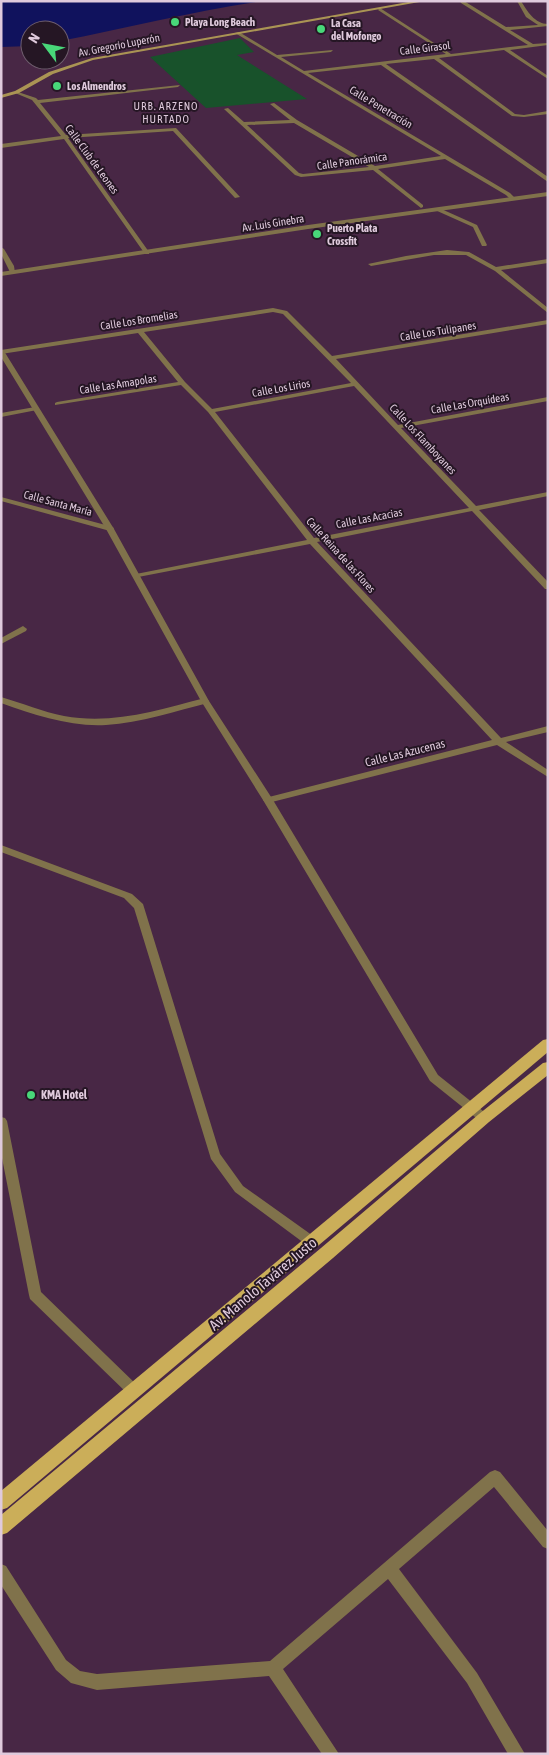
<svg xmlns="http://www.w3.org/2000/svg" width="549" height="1755" font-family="'Asap Condensed',sans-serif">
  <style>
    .green { fill: #18522b }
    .water { fill: #10125d }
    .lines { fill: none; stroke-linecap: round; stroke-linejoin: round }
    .minor { fill: #80724b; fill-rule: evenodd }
    .tertiary { fill: #80724b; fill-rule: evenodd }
    .secondary { fill: #aa9454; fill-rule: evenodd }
    .primary { fill: #cbae59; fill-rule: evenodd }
    .poi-dot { fill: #48d779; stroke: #251624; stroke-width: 2 }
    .labels { text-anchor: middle; stroke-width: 4; stroke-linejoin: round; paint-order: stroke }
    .far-poi-label { font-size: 11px; font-weight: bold; fill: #dfcadc; stroke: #251624; text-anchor: start }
    .far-street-label { font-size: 11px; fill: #dfcadc; stroke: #251624 }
    .far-neighbourhood-label { font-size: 11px; letter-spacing: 1px; fill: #dfcadc; stroke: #251624 }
    .street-label { font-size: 12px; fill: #dfcadc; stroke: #251624 }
    .poi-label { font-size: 12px; font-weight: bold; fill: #dfcadc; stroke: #251624; text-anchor: start }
    .near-street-label { font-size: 15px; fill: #dfcadc; stroke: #251624 }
  </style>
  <rect width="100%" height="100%" fill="#482745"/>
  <polygon class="green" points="240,38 254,52 237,55 307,99 206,108 150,57"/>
  <path class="water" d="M1,1h261c-68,10 -135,27 -202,40v-11h-30v16l-29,1z"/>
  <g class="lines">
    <g class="minor">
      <path d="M460,1h4l42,26 32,-2 -12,-8 -9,-16h4c6,10 14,23 27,23v2l-38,4 23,14 15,-1v2l-38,5 38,26v3l-44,-29 -65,8 76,56 9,1 24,-4v3l-24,3 -12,-1 -78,-57 -48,5 162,113v5l-167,-117 -73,8 202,120 6,6 -1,1h-4l-5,-5 -61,-36 -67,10 45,36v2l-2,1 -48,-38 -72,7 -6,-2 -71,-66 4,-1 16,14 46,-2 -20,-16 4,-1 23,17 78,46 66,-10 -206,-123 4,-1 38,23 56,-5 -2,2 -50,5 23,14 142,-17 -68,-44 2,-2 71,46 77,-9 -67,-42zM294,123l75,44 -66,7 -4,-1 -52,-48z"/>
      <polygon points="180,85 178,87 40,103 66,135 176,128 240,197 235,198 173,131 68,138 149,252 149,254 145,254 64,139 1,148 1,144 61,136 32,100 15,93 15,91 36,98 38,100"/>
      <polygon points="435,208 439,208 477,225 487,245 486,246 482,246 473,227 435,210"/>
      <polygon points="1,247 4,249 14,266 15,273 10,272 1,254"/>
      <polygon points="447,250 469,252 496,267 548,259 548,263 501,270 548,308 548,313 495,271 466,255 434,255 371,266 368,264 406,256"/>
      <path d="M273,308l14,3 45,45 216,-36v4l-212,35 62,66 150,-28v4l-147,27 75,78 72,-14v4l-69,14 69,72v7h-3l-73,-78 -155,31 184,196 47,-12v6l-42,10 42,28v7l-51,-32 -229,58 -3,-1 -2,-2 2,-2 227,-58 -182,-196 -177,34v-4h3l171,-34 -99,-128 -27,-27 -126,20v-2l2,-1 121,-20 -40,-49 -137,21v-4zM273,312l10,2 68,69 -139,26 -27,-27 -41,-50zM354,386l115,122 -155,30 -99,-126z"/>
      <polygon points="35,407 38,409 37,410 1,417 1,413"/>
      <polygon points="1,497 113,527 114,529 110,531 1,501"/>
      <polygon points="23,626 27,629 26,631 1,644 1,638"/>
      <path d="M1,697c21,6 42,15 63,19 49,9 94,-6 141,-18l4,3 -1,2c-33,8 -67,20 -102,22 -36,2 -71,-10 -105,-22z"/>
      <polygon points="1,845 132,894 143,904 220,1154 243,1186 316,1238 318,1242 316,1246 312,1247 308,1246 235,1192 211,1159 134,908 124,898 1,852"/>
      <polygon points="1,1117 5,1118 7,1121 41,1292 139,1387 141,1391 139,1395 134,1397 129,1395 30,1299 29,1295 1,1153"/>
      <polygon points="495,1470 500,1472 548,1531 548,1549 543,1547 494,1487 399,1569 477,1673 525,1754 508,1754 467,1683 388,1579 283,1669 339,1754 322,1754 269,1676 97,1690 71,1683 56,1670 1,1585 1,1564 6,1566 66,1660 80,1671 97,1674 270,1661 490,1472"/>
    </g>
    <g class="tertiary">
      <polygon points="548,192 548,196 308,229 1,276 1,272 308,225"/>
      <polygon points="1,349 4,351 114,529 209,701 273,800 438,1075 488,1115 490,1118 488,1121 484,1122 480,1121 430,1081 263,800 201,701 106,529 1,357"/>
    </g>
    <polygon class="secondary" points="414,1 425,1 93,60 53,74 19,93 1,98 1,95 15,91 49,72 92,58"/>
    <g class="primary">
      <polygon points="548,1039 548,1052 7,1508 1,1510 1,1491 543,1040"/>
      <polygon points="548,1062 548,1075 489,1122 333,1258 7,1533 1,1535 1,1515 321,1248 479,1114 543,1063"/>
    </g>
  </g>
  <g class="poi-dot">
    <circle cx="175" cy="22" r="5"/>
    <circle cx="321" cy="29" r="5"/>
    <circle cx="57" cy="86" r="5"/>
    <circle cx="317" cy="234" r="5"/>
    <circle cx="31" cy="1095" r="5"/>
  </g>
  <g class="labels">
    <g class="far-poi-label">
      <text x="185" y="26">Playa Long Beach</text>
      <text x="331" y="27">La Casa<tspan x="331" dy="13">del Mofongo</tspan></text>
      <text x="67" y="90">Los Almendros</text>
      <text x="327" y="232">Puerto Plata<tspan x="327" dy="13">Crossfit</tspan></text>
    </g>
    <g class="far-street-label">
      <text transform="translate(119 45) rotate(-11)" y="4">Av. Gregorio Luperón</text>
      <text transform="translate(425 48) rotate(-7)" y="4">Calle Girasol</text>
      <text transform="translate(381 107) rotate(31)" y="4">Calle Penetración</text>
      <text transform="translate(92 159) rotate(54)" y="4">Calle Club de Leones</text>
      <text transform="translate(352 161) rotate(-8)" y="4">Calle Panorámica</text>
      <text transform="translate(273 223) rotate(-9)" y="4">Av. Luis Ginebra</text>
      <text transform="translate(139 320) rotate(-9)" y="4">Calle Los Bromelias</text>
      <text transform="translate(438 331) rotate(-9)" y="4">Calle Los Tulipanes</text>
      <text transform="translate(118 384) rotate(-9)" y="4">Calle Las Amapolas</text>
      <text transform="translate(281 388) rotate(-10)" y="4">Calle Los Lirios</text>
      <text transform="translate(470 403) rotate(-10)" y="4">Calle Las Orquídeas</text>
      <text transform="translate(423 439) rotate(47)" y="4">Calle Los Flamboyanes</text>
      <text transform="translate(58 503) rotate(15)" y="4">Calle Santa María</text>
      <text transform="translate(369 518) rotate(-11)" y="4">Calle Las Acacias</text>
      <text transform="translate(341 555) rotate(48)" y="4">Calle Reina de las Flores</text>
    </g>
    <g class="far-neighbourhood-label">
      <text x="166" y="110">URB. ARZENO<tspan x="166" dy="13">HURTADO</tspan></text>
    </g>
    <g class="street-label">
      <text transform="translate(405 753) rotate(-14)" y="4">Calle Las Azucenas</text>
    </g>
    <g class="poi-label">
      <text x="41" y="1099">KMA Hotel</text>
    </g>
    <g class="near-street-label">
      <text transform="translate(263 1284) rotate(-40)" y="5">Av. Manolo Tavárez Justo</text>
    </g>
  </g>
  <rect width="549" height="1755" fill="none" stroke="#dfcadc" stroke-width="5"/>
  <g transform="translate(45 45) rotate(302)"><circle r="24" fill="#251624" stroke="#6f5e6e"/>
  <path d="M0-4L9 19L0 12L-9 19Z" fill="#48d779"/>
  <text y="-8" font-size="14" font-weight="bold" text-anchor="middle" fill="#dfcadc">N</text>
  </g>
</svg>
